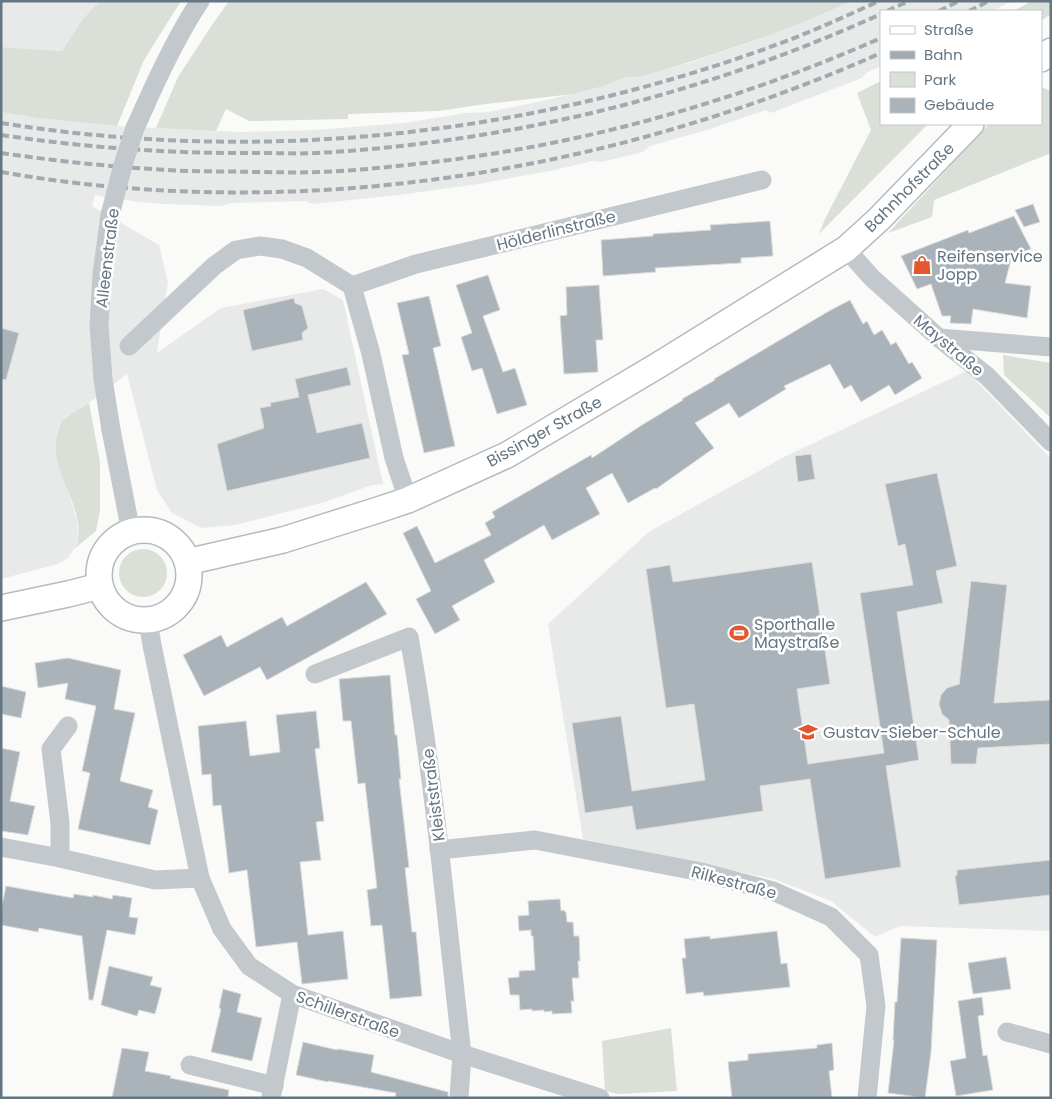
<svg xmlns="http://www.w3.org/2000/svg" width="1052" height="1099" font-family="Poppins,sans-serif">
  <style>
    .built { fill: #e8e9e9 }
    .green { fill: #dadfd7 }
    .building { fill: #aab3b9; stroke: #dcdcda }
    .lines { fill: none; stroke-linecap: round; stroke-linejoin: round }
    .major-casing { stroke: #b5babe; stroke-width: 28 }
    .minor { stroke: #c3c8cc; stroke-width: 19 }
    .major { stroke: #fff; stroke-width: 25 }
    .rail { stroke: #a2aab0; stroke-width: 4; stroke-dasharray: 8 4; stroke-linecap: butt }
    .minor-bridge { stroke: #c3c8cc; stroke-width: 19 }
    .labels { text-anchor: middle; stroke-width: 5; stroke-linejoin: round; paint-order: stroke }
    .street-label { font-size: 16px; fill: #657683; stroke: #fff }
    .poi-label { font-size: 16px; fill: #657683; stroke: #fff; text-anchor: start }
  </style>
  <rect width="100%" height="100%" fill="#fafaf8"/>
  <g class="built">
    <polygon points="1,1 100,1 82,20 62,51 1,47"/>
    <polygon points="852,1 1011,1 993,11 881,11 881,66 866,73 862,78 771,113 766,110 707,130 650,146 643,152 601,162 592,161 555,170 478,184 399,195 312,204 305,201 232,203 221,206 166,204 139,202 95,195 92,206 159,245 168,282 157,353 221,308 323,289 343,300 383,484 372,485 325,502 235,525 201,528 172,513 157,490 127,374 89,403 69,415 59,425 56,436 55,449 77,520 78,538 74,549 68,558 58,564 1,579 1,112 37,118 117,126 216,131 242,132 316,130 404,123 466,113 488,112 543,101 604,86 612,82 630,77 638,77 689,63 740,46 826,13"/>
    <polygon points="967,371 1051,459 1051,931 900,926 875,937 831,901 774,879 583,839 548,624 650,531 788,455"/>
  </g>
  <g class="green">
    <polygon points="100,1 181,1 144,60 117,126 37,118 1,112 1,47 62,51 82,20"/>
    <path d="M229,1h623c-67,31 -138,54 -209,75l-5,1h-9l-17,5 -8,4 -31,8 -95,11 -39,6 -91,3v5l-99,2 -23,-12 -10,22 -60,-3 22,-51 36,-55z"/>
    <polygon points="1032,1 1051,1 1051,14 1041,21 1041,11 1013,11"/>
    <polygon points="881,81 881,124 928,124 819,234 825,219 871,130 857,93"/>
    <polygon points="1041,87 1051,91 1051,153 934,200 932,217 888,233 989,124 1041,124"/>
    <polygon points="1003,355 1051,363 1051,418 1004,375"/>
    <path d="M89,403l11,59v49l-4,20 -22,18c2,-3 4,-7 4,-11 5,-35 -30,-69 -21,-104 1,-4 2,-8 4,-11 7,-9 19,-14 28,-20z"/>
    <circle cx="143" cy="573" r="24"/>
    <polygon points="671,1028 677,1091 619,1094 605,1091 602,1041"/>
  </g>
  <g class="building">
    <polygon points="1033,204 1040,222 1024,227 1015,210"/>
    <polygon points="1014,216 1031,249 1012,256 1005,283 1031,286 1027,318 973,309 971,324 950,323 951,316 942,316 931,284 917,289 901,256 968,230 969,233"/>
    <polygon points="770,221 773,256 741,258 741,263 655,268 656,272 603,276 601,240 653,236 653,234 711,230 710,225"/>
    <polygon points="488,275 500,310 483,316 503,372 515,368 527,405 497,414 482,368 472,371 461,337 472,333 456,285"/>
    <polygon points="599,285 603,340 596,340 598,372 564,374 560,316 567,315 566,287"/>
    <polygon points="429,296 441,346 433,348 455,446 424,453 402,355 409,354 397,303"/>
    <polygon points="294,298 295,303 302,306 308,328 302,333 303,340 252,351 243,310"/>
    <polygon points="850,300 863,324 867,321 874,335 882,330 891,345 896,342 909,364 912,362 922,378 895,395 889,385 861,402 851,385 844,389 830,364 784,386 786,389 739,418 729,403 695,423 714,448 656,489 655,488 628,503 612,473 586,488 600,514 552,540 544,525 484,560 495,582 452,606 460,620 435,634 416,599 431,591 403,533 417,526 435,563 491,535 485,523 495,517 492,512 591,455 592,458 642,425 683,400 682,399 715,380 714,379 829,311"/>
    <polygon points="1,328 19,333 6,380 1,379"/>
    <polygon points="347,367 351,385 308,395 317,433 362,423 370,458 227,491 217,444 264,428 260,408 271,406 270,403 299,397 295,379"/>
    <polygon points="811,454 815,479 798,482 795,456"/>
    <polygon points="937,473 957,566 936,571 943,603 897,612 919,760 886,766 901,867 825,879 810,779 760,786 763,811 636,830 632,806 585,813 572,723 621,716 632,791 705,780 694,704 666,708 646,569 670,565 673,582 812,562 830,684 797,689 808,764 884,753 860,593 913,585 905,544 898,546 885,484"/>
    <polygon points="971,581 1007,585 994,703 1051,700 1051,744 978,748 976,764 951,764 949,720 942,714 939,704 941,695 947,688 959,684 959,685"/>
    <polygon points="366,582 387,614 267,680 260,667 204,696 183,655 221,635 227,647 282,617 287,626"/>
    <polygon points="68,658 121,670 114,709 135,713 120,781 153,790 148,807 158,810 150,845 78,829 90,773 82,771 96,706 65,699 68,683 38,688 35,663"/>
    <polygon points="390,675 395,735 397,735 401,779 399,779 409,867 405,868 412,932 416,932 422,996 390,999 382,925 371,926 367,890 377,888 365,783 358,784 351,721 343,721 339,679"/>
    <polygon points="1,686 26,692 21,718 1,714"/>
    <polygon points="316,711 320,748 315,749 324,821 316,822 321,860 300,862 308,935 343,931 348,979 302,984 297,942 256,947 247,870 229,873 221,805 213,806 211,774 202,775 198,726 246,721 250,756 280,752 276,715"/>
    <polygon points="1,748 20,752 10,801 35,806 28,835 1,831"/>
    <polygon points="1051,860 1051,895 959,905 955,876 957,875 957,870"/>
    <polygon points="6,886 73,898 74,894 93,897 93,895 112,899 113,895 132,898 129,917 138,918 135,935 107,930 93,1000 89,1000 82,936 39,928 38,932 1,925 1,910"/>
    <polygon points="560,899 561,911 564,910 565,912 566,912 567,922 573,922 574,936 579,936 580,961 578,961 579,978 572,978 574,1001 571,1001 572,1013 552,1014 552,1011 544,1012 544,1010 532,1011 532,1009 520,1010 519,995 510,995 508,978 519,977 519,971 535,970 533,936 531,936 531,930 519,931 518,916 529,915 528,901"/>
    <polygon points="777,931 781,964 787,963 790,987 704,996 703,992 686,994 682,958 686,958 684,939 710,936 710,939"/>
    <polygon points="901,938 937,940 931,1052 925,1098 888,1093 894,1040 893,1040 895,1002 897,1002"/>
    <polygon points="1006,957 1011,989 973,994 968,963"/>
    <polygon points="109,966 153,977 150,985 162,988 155,1014 139,1010 137,1016 101,1005"/>
    <polygon points="223,989 241,994 237,1012 262,1018 252,1061 211,1052 221,1009 219,1008"/>
    <polygon points="982,997 984,1015 978,1016 983,1056 987,1055 993,1090 956,1096 950,1061 966,1058 958,1001"/>
    <polygon points="303,1042 337,1050 338,1049 374,1055 371,1072 448,1092 448,1098 395,1098 396,1093 328,1081 328,1082 296,1075"/>
    <polygon points="832,1043 834,1070 829,1071 832,1098 732,1098 728,1062 748,1060 748,1054 817,1048 817,1045"/>
    <polygon points="122,1048 149,1052 145,1071 171,1076 170,1078 229,1090 228,1098 112,1098"/>
  </g>
  <g class="lines">
    <g class="major-casing">
      <g id="major">
        <polyline points="1041,59 1051,51"/>
        <circle cx="144" cy="575" r="45"/>
        <polyline points="187,562 283,540 378,510 408,500 507,455 657,366 846,249 879,219 971,124"/>
        <polyline points="1,608 68,594 100,586"/>
      </g>
    </g>
    <g class="minor">
      <path d="M145,106c16,-36 33,-72 55,-105"/>
      <polyline points="846,249 872,278 939,338 987,376 1051,442"/>
      <polyline points="939,338 1051,347"/>
      <polyline points="129,346 214,266 236,250 260,246 282,249 307,258 352,286"/>
      <polyline points="111,430 131,532"/>
      <polyline points="408,500 394,458 371,354 352,286 416,264 762,180"/>
      <polyline points="148,620 152,645 200,878 222,929 249,966 292,994 462,1054 600,1098"/>
      <path d="M315,674l94,-37c25,138 37,278 53,417l-3,44"/>
      <polyline points="1,847 60,858 155,880 200,878"/>
      <polyline points="439,850 535,840 701,872 773,891 831,917 869,955 876,1006 867,1098"/>
      <polyline points="60,858 60,823 51,749 68,726"/>
      <polyline points="1007,1032 1051,1044"/>
      <polyline points="190,1065 274,1086"/>
      <polyline points="271,1098 292,994"/>
    </g>
    <use href="#major" class="major"/>
    <g class="rail">
      <polyline points="887,11 909,1"/>
      <polyline points="939,11 959,1"/>
      <polyline points="969,11 989,1"/>
      <path d="M1,123c257,41 516,14 761,-73 40,-14 78,-31 117,-49"/>
      <path d="M1,135c88,13 173,19 262,18 18,0 36,1 54,0 39,-2 78,-6 117,-11 157,-21 303,-63 447,-128"/>
      <path d="M1,153c55,8 111,14 167,17 28,2 57,1 85,2 22,0 43,1 64,0 36,-1 72,-5 108,-9 158,-18 310,-61 456,-125"/>
      <path d="M1,172c297,52 606,2 880,-119"/>
    </g>
    <polyline class="minor-bridge" points="111,430 103,379 99,325 102,274 110,215 123,165 135,128 145,106"/>
  </g>
  <defs>
    <g id="shop-bare" transform="scale(1.5)"><path d="M-5-2.5h2.3a2.7 3.5 0 0 1 5.4 0H5L5.5 6h-11ZM-1.5-2.5h3a1.5 2.3 0 0 0-3 0Z" fill="#e4572e" stroke="#fff" stroke-width="2.5" paint-order="stroke"/></g>
    <g id="stadium-bare" transform="scale(1.5)"><path d="M0-5a6.5 5 0 1 0 0 10a6.5 5 0 1 0 0-10ZM-3.5-1.8h7v3.6h-7Z" fill="#e4572e" stroke="#fff" stroke-width="2.5" paint-order="stroke"/></g>
    <g id="school-bare" transform="scale(1.5)"><path d="M0-5L7-2L0 1L-7-2ZM-4 1L0 2.5L4 1V4Q0 6-4 4Z" fill="#e4572e" stroke="#fff" stroke-width="2.5" paint-order="stroke"/></g>
  </defs>
  <g fill-rule="evenodd">
    <use href="#shop-bare" x="922" y="265"/>
    <use href="#stadium-bare" x="739" y="633"/>
    <use href="#school-bare" x="808" y="732"/>
  </g>
  <g class="labels">
    <g class="street-label">
      <text transform="translate(909 187) rotate(-45)" y="6">Bahnhofstraße</text>
      <text transform="translate(556 230) rotate(-14)" y="6">Hölderlinstraße</text>
      <text transform="translate(107 258) rotate(-83)" y="6">Alleenstraße</text>
      <text transform="translate(949 345) rotate(40)" y="6">Maystraße</text>
      <text transform="translate(544 431) rotate(-29)" y="6">Bissinger Straße</text>
      <text transform="translate(433 795) rotate(-97)" y="6">Kleiststraße</text>
      <text transform="translate(734 882) rotate(15)" y="6">Rilkestraße</text>
      <text transform="translate(348 1014) rotate(20)" y="6">Schillerstraße</text>
    </g>
    <g class="poi-label">
      <text x="937" y="262">Reifenservice<tspan x="937" dy="18">Jopp</tspan></text>
      <text x="754" y="630">Sporthalle<tspan x="754" dy="18">Maystraße</tspan></text>
      <text x="823" y="738">Gustav-Sieber-Schule</text>
    </g>
  </g>
  <rect width="1052" height="1099" fill="none" stroke="#657683" stroke-width="5"/>
  <rect x="880" y="10" width="162" height="115" fill="#ffffff" stroke="#c1c8cd"/>
  <rect x="890" y="26" width="25" height="8" fill="#ffffff" stroke="#c1c8cd"/>
  <text x="924" y="35" font-size="15" fill="#657683">Straße</text>
  <rect x="890" y="51" width="25" height="8" fill="#a2aab0" stroke="#c1c8cd"/>
  <text x="924" y="60" font-size="15" fill="#657683">Bahn</text>
  <rect x="890" y="72" width="25" height="15" fill="#dadfd7" stroke="#c1c8cd"/>
  <text x="924" y="85" font-size="15" fill="#657683">Park</text>
  <rect x="890" y="98" width="25" height="15" fill="#aab3b9" stroke="#c1c8cd"/>
  <text x="924" y="110" font-size="15" fill="#657683">Gebäude</text>
</svg>
